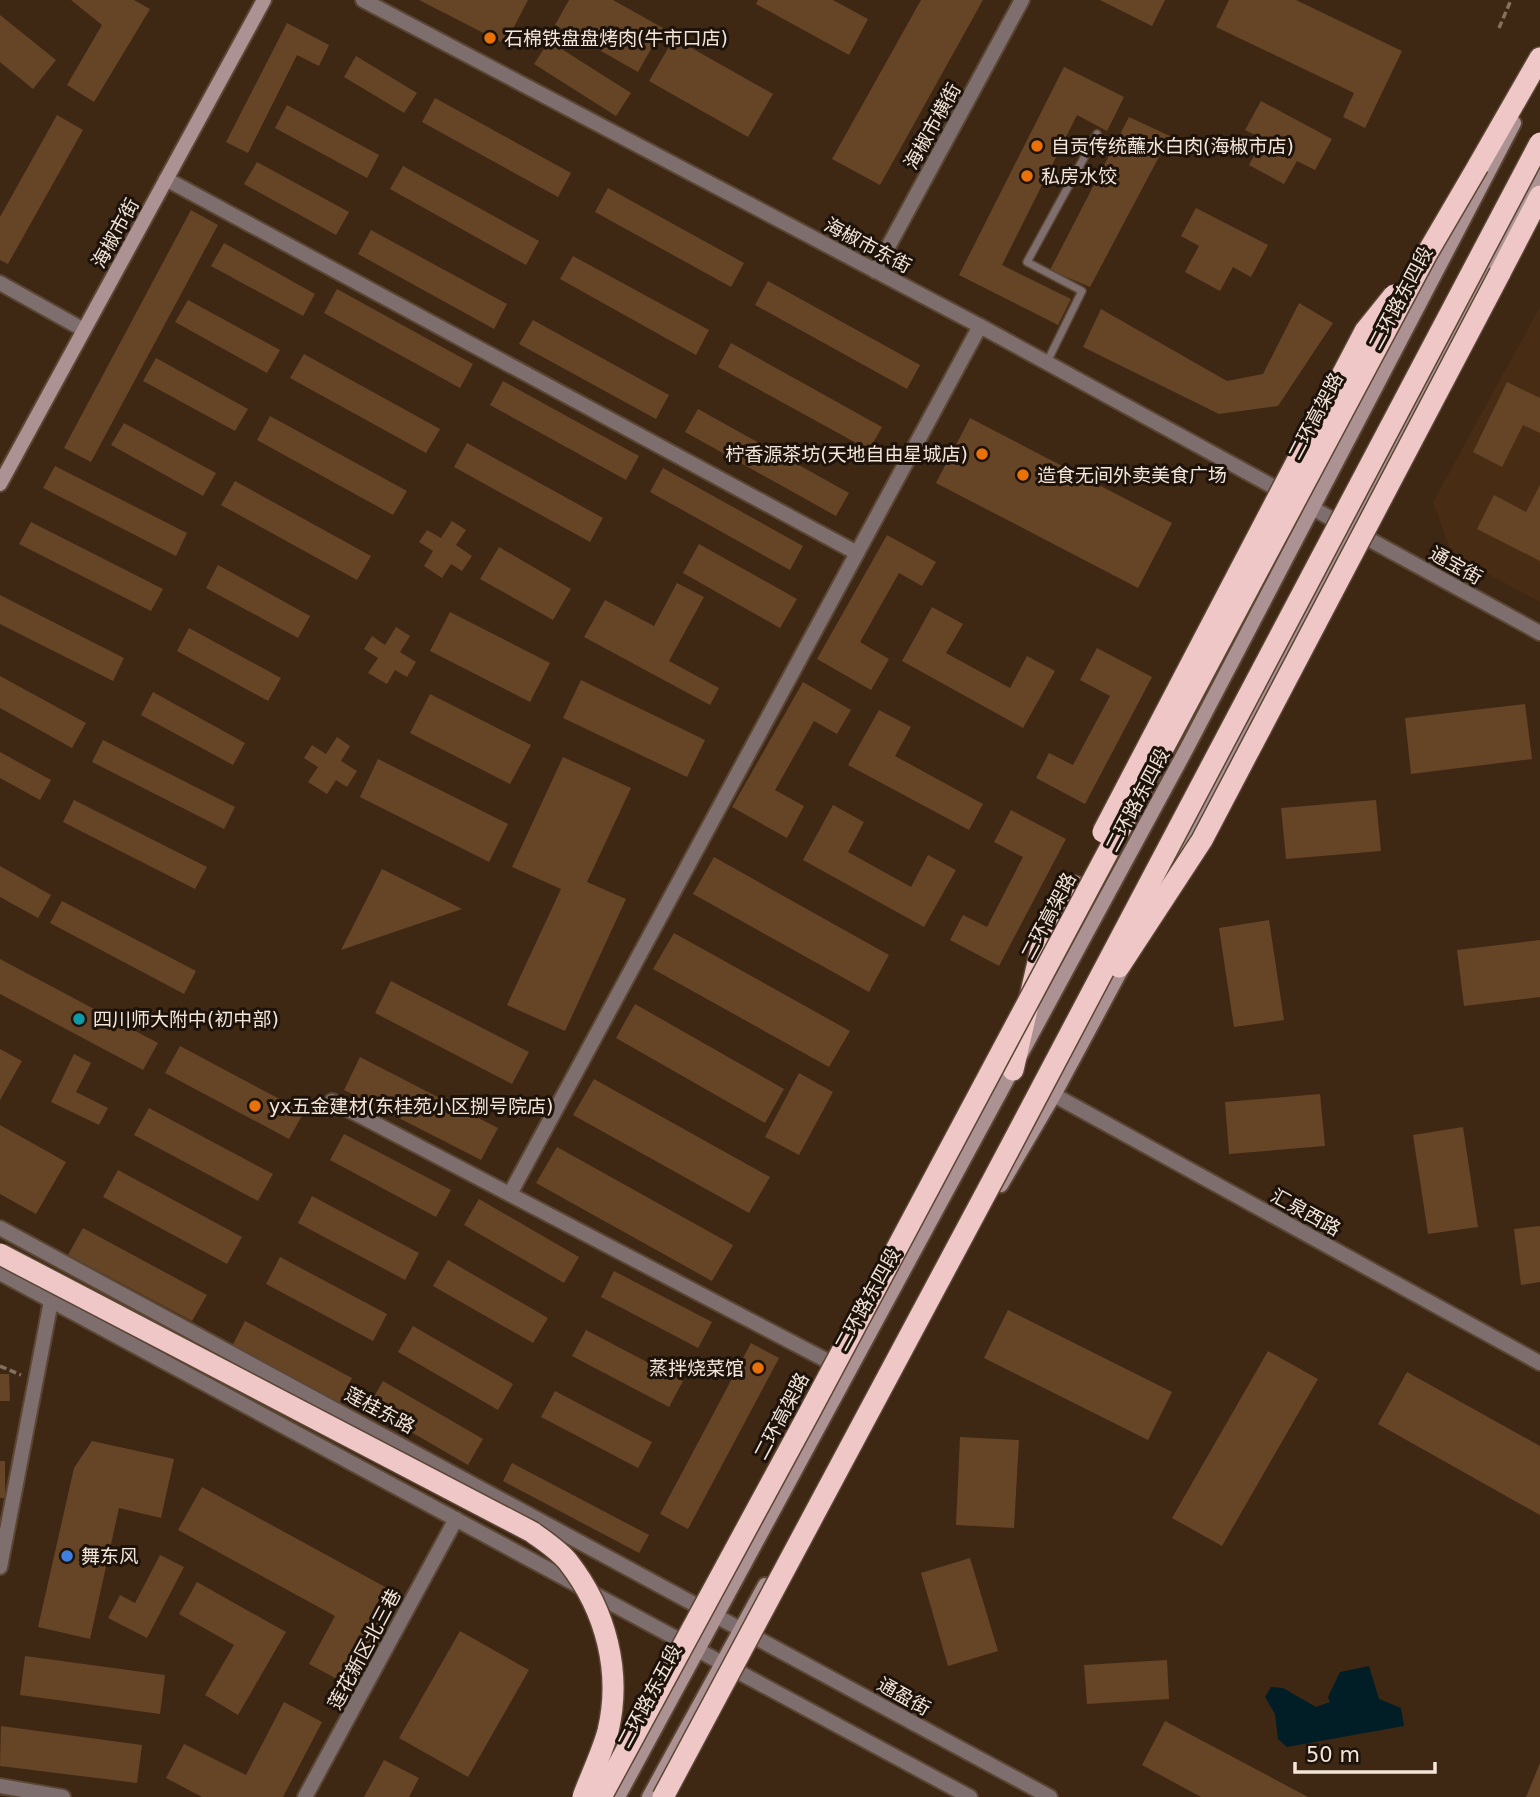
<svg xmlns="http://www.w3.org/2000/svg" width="1540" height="1797" font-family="'DejaVu Sans','Noto Sans SC',sans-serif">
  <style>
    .built { fill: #482c13 }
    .water { fill: #011e27 }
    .building { fill: #664426 }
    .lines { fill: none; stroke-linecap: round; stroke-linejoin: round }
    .lane-casing { stroke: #5b4634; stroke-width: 10 }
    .street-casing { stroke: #5b4634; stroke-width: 18 }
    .secondary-casing { stroke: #5b4634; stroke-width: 18 }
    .highway-casing { stroke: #5b4634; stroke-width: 24 }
    .path { stroke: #83705f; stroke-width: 3.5; stroke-dasharray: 7 3.5; stroke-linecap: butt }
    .lane { stroke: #7e6e6e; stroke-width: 7 }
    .street { stroke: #7e6e6e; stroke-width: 14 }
    .secondary { stroke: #ac9292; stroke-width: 14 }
    .highway { stroke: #efc7c7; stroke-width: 21 }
    .highway-bridge-casing { stroke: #5b4634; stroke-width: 24; stroke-linecap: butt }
    .highway-bridge { stroke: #efc7c7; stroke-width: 21 }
    .food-dot { fill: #e8710a; stroke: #1d130b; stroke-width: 2.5 }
    .culture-dot { fill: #0f9aa8; stroke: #1d130b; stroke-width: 2.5 }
    .shop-dot { fill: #3f7fe0; stroke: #1d130b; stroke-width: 2.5 }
    .labels { text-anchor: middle; stroke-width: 6; stroke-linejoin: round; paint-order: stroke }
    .poi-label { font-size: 19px; fill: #f4e5d9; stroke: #1d130b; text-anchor: start }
    .street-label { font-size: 19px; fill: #f4e5d9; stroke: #1d130b }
  </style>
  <rect width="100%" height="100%" fill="#3e2814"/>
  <polygon class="built" points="1540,307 1540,602 1452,555 1433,502"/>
  <polygon class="water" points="1369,1666 1379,1699 1401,1708 1404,1726 1287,1747 1278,1739 1275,1714 1265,1697 1271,1687 1283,1688 1316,1707 1330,1702 1328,1697 1340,1672"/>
  <g class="building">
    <polygon points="71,0 134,0 150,9 94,102 67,85 102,25"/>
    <polygon points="419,0 528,0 505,44"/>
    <polygon points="569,0 613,0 663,28 638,72 555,25"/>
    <polygon points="758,0 833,0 868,19 849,55 756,4"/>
    <polygon points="921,0 983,0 880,185 832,159"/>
    <polygon points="1100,0 1165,0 1152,26"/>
    <polygon points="1229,0 1296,0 1402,51 1365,128 1343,117 1354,93 1216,27"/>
    <polygon points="0,15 56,60 33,89 0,62"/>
    <polygon points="287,23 329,45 319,66 297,55 248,153 226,142"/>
    <polygon points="674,38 773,94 748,137 649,81"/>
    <polygon points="549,41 631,93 616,116 534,64"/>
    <polygon points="356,56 417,93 404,113 344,77"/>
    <polygon points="1064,67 1124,97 1107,131 1077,115 1002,265 1071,299 1058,325 959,275"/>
    <polygon points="435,98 571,173 558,197 422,122"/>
    <polygon points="1261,101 1332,139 1315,170 1297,161 1284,184 1249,165 1263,139 1245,130"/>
    <polygon points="287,105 379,155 367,178 275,128"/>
    <polygon points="57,115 83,130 8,264 0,260 0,217"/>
    <polygon points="1129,117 1170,136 1090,287 1050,270"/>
    <polygon points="257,162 349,212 336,235 244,184"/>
    <polygon points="403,166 539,241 526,265 390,189"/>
    <polygon points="608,188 744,263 731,287 595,212"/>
    <polygon points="1196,208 1268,245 1251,277 1233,267 1220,291 1185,272 1199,246 1181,236"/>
    <polygon points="191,210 218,225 91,462 64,448"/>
    <polygon points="371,230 507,304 494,329 358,254"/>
    <polygon points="224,243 315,294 303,316 211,266"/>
    <polygon points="573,256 709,330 696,355 560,279"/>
    <polygon points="768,281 920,365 907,389 755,305"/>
    <polygon points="337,289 473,364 460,388 324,313"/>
    <polygon points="188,300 280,350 267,373 175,322"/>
    <polygon points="1299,303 1333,323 1278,406 1219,414 1083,347 1101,309 1227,381 1263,374"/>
    <polygon points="533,320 669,395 656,419 519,344"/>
    <polygon points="731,343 882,427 869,450 718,367"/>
    <polygon points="304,354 440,429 426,453 290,378"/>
    <polygon points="156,358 248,409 235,431 143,381"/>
    <polygon points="503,381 639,456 626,480 490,405"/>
    <polygon points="1507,382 1540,398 1540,433 1523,425 1502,467 1473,452"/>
    <polygon points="698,409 849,493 836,516 685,432"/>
    <polygon points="270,416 407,491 393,515 257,440"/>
    <polygon points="970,418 1172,523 1138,588 936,483"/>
    <polygon points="124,423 216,473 203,496 111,445"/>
    <polygon points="467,443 603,518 590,542 454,467"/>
    <polygon points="55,466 187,533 176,556 43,488"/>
    <polygon points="663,468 803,546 790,570 650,492"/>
    <polygon points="235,481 371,556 357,580 221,505"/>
    <polygon points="1540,485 1540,561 1477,529 1494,495 1526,512"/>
    <polygon points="452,521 466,530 456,545 472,556 462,571 451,564 442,578 424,566 433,551 419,542 427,530 441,538"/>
    <polygon points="31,522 163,589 151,611 19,544"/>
    <polygon points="887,535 936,562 922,586 899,573 860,642 889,659 871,690 817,659"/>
    <polygon points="699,544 797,599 780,628 683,573"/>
    <polygon points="499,547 571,589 553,620 480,579"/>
    <polygon points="218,565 310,616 298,638 206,588"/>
    <polygon points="677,583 704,597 669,661 719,688 710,705 584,637 605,600 654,626"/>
    <polygon points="0,595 124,658 113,681 0,624"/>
    <polygon points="932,607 963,624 946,653 1010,688 1027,656 1055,671 1023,728 902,661"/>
    <polygon points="450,612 550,663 530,702 430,651"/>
    <polygon points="396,627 410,636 400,652 416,662 407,677 395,670 387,684 368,673 378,658 364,649 372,636 385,645"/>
    <polygon points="189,628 281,678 268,701 177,651"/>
    <polygon points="1097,648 1152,677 1085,804 1036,778 1049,753 1073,765 1110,696 1080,680"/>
    <polygon points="0,676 86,723 72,748 0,708"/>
    <polygon points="581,680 705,740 687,777 563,718"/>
    <polygon points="803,682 851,710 837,734 814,721 775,790 804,806 787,838 732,807"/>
    <polygon points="153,692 245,743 233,765 141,715"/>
    <polygon points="430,694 531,745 510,784 410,733"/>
    <polygon points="1525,704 1532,759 1411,774 1405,718"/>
    <polygon points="879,710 911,727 895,756 983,804 969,830 848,765"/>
    <polygon points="337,737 350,746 341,761 357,771 347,787 336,780 327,794 308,782 318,767 304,758 312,745 326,754"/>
    <polygon points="103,740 235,807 224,829 92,762"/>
    <polygon points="0,752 51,780 40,800 0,778"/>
    <polygon points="563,757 631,788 587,882 626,899 565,1031 507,1005 561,889 512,867"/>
    <polygon points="378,759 508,824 489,862 360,797"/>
    <polygon points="74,800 207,867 195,889 63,822"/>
    <polygon points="1376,800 1381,851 1286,859 1281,808"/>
    <polygon points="833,805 864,822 848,852 911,887 928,855 956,870 924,927 803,860"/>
    <polygon points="1011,810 1066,839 999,966 950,940 963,915 987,927 1023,857 994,842"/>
    <polygon points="714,857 889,955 869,992 693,894"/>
    <polygon points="0,866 51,895 38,918 0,897"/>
    <polygon points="382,869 462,909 341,950"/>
    <polygon points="62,901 196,971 184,994 50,923"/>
    <polygon points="1269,920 1284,1020 1234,1027 1219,928"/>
    <polygon points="674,933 850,1031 829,1067 653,969"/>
    <polygon points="1540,940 1540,997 1464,1006 1457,950"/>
    <polygon points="0,959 158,1043 143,1070 0,994"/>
    <polygon points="391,981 529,1052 512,1084 375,1013"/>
    <polygon points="635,1004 784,1089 765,1123 616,1038"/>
    <polygon points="180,1046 304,1112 289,1139 165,1073"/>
    <polygon points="0,1049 22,1061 0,1100"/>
    <polygon points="74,1054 91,1063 76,1092 108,1108 99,1125 51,1102"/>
    <polygon points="360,1057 498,1128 481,1160 344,1090"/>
    <polygon points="799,1073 833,1092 799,1155 765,1137"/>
    <polygon points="594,1079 770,1177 749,1213 573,1115"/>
    <polygon points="1320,1094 1325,1146 1229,1154 1225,1102"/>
    <polygon points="149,1108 273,1174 258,1201 134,1135"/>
    <polygon points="0,1125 66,1162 36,1214 0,1194"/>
    <polygon points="1463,1127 1478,1227 1428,1234 1413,1135"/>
    <polygon points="344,1134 451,1190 436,1217 330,1160"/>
    <polygon points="557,1147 733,1245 712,1281 536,1183"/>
    <polygon points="118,1170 242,1237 227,1264 103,1197"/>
    <polygon points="312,1196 419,1253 405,1280 298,1223"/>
    <polygon points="479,1199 579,1257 564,1283 464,1225"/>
    <polygon points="1540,1226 1540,1282 1521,1285 1514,1229"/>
    <polygon points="83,1228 207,1295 192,1321 68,1255"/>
    <polygon points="280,1257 387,1314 373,1341 266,1284"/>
    <polygon points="448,1260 548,1318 533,1343 433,1286"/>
    <polygon points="614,1271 712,1322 698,1348 601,1297"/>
    <polygon points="1008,1310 1172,1392 1148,1440 984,1358"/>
    <polygon points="245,1321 352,1378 338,1405 231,1348"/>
    <polygon points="413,1326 513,1384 498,1410 398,1352"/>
    <polygon points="586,1330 683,1381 669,1407 572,1356"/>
    <polygon points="751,1343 779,1358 688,1529 660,1514"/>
    <polygon points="1268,1351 1318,1379 1222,1546 1172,1518"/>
    <polygon points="1407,1372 1540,1446 1540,1515 1378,1424"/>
    <polygon points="0,1374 9,1374 10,1401 0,1401"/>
    <polygon points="383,1381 483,1439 468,1465 368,1407"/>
    <polygon points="555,1391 652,1442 638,1468 541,1417"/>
    <polygon points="960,1437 1019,1440 1014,1528 956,1525"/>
    <polygon points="92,1441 174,1459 161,1518 119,1508 90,1639 38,1627 74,1468"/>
    <rect x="0" y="1461" width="5" height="37"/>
    <polygon points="512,1463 649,1535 639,1553 503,1481"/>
    <polygon points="202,1487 398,1594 348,1685 309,1664 335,1616 178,1530"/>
    <polygon points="160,1555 184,1567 147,1638 108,1618 120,1595 135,1603"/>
    <polygon points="970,1558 998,1651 948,1666 921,1573"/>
    <polygon points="197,1582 286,1632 238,1715 205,1695 234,1645 179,1614"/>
    <polygon points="460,1631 529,1670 468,1777 399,1738"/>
    <polygon points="25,1656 165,1675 160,1714 20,1695"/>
    <polygon points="1167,1660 1169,1699 1087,1704 1084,1665"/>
    <polygon points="284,1702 322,1722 283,1797 202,1797 166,1778 184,1744 246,1775"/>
    <polygon points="1165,1721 1308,1797 1201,1797 1142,1765"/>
    <polygon points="1,1726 142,1745 137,1783 0,1766"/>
    <polygon points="384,1760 419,1778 409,1797 364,1797"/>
    <polygon points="1540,1763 1540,1797 1526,1797"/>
  </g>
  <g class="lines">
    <g class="lane-casing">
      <polyline id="lane" points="1047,362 1082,291 1027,262 1097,134"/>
    </g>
    <g class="street-casing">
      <g id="street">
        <polyline points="363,0 980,326 1540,633"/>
        <polyline points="166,179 857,553"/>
        <polyline points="875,271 1022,0"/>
        <polyline points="0,283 84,330"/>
        <polyline points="1054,1095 1540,1363"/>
        <polyline points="332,1101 841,1368"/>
        <polyline points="510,1194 980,326"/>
        <polyline points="0,1228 1050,1797"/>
        <polyline points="0,1273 970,1797"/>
        <polyline points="0,1567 51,1301"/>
        <polyline points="0,1786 63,1797"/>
        <polyline points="305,1797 456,1519"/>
      </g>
    </g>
    <g class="secondary-casing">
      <g id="secondary">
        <polyline points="0,484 264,0"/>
        <polyline points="1181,856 1540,173"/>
        <polyline points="1001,1185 1054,1095 1126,961"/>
        <polyline points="618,1797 1187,748 1514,123"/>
        <polyline points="649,1797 765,1585"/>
      </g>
    </g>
    <g class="highway-casing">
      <g id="highway">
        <polyline points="1478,166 1540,58"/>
        <polyline points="1500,273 1540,196"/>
        <polyline points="1013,1070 1041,949 1074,886"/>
      </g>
    </g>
    <g class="path">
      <polyline points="1499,28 1511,0"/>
      <polyline points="0,1366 21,1375"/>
    </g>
    <use href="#lane" class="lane"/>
    <use href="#street" class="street"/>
    <use href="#secondary" class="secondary"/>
    <use href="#highway" class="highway"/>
    <g class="highway-bridge-casing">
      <g id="highway-bridge">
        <polyline points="1103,832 1365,331 1394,295"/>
        <polyline points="1119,967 1202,840 1500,273"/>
        <path d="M0,1254l532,278c12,9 28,19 37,31 37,48 53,109 39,168 -6,22 -17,44 -25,66"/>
        <polyline points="601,1797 809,1413 1426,255 1478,166"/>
        <polyline points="663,1797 995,1176 1540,143"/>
      </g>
    </g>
    <use href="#highway-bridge" class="highway-bridge"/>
  </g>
  <g class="food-dot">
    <circle cx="490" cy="38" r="7"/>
    <circle cx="1037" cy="146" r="7"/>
    <circle cx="1027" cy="176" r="7"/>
    <circle cx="982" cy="454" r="7"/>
    <circle cx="1023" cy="475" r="7"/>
    <circle cx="255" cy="1106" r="7"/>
    <circle cx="758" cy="1368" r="7"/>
  </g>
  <circle class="culture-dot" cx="79" cy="1019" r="7"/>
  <circle class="shop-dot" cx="67" cy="1556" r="7"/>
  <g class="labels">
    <g class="poi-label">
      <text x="504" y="45">石棉铁盘盘烤肉(牛市口店)</text>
      <text x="1051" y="153">自贡传统蘸水白肉(海椒市店)</text>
      <text x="1041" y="183">私房水饺</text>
      <text x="968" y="461" text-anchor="end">柠香源茶坊(天地自由星城店)</text>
      <text x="1037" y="482">造食无间外卖美食广场</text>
      <text x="93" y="1026">四川师大附中(初中部)</text>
      <text x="269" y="1113">yx五金建材(东桂苑小区捌号院店)</text>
      <text x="744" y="1375" text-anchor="end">蒸拌烧菜馆</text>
      <text x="81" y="1563">舞东风</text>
    </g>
    <g class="street-label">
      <text transform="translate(932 126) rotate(-61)" y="7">海椒市横街</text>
      <text transform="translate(115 233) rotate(-61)" y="7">海椒市街</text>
      <text transform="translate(868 245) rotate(28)" y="7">海椒市东街</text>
      <text transform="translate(1400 298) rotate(-62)" y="7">二环路东四段</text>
      <text transform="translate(1315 416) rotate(-62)" y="7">二环高架路</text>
      <text transform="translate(1456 565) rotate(29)" y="7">通宝街</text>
      <text transform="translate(1137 800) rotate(-62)" y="7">二环路东四段</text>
      <text transform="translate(1048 916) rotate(-62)" y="7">二环高架路</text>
      <text transform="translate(1306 1212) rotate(29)" y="7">汇泉西路</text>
      <text transform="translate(867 1299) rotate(-61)" y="7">二环路东四段</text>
      <text transform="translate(380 1410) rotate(28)" y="7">莲桂东路</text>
      <text transform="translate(781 1416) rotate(-62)" y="7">二环高架路</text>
      <text transform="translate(364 1649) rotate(-62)" y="7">莲花新区北三巷</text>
      <text transform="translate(649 1696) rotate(-62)" y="7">二环路东五段</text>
      <text transform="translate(904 1696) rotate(29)" y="7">通盈街</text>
    </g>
  </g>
  <path d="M1295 1762v10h140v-10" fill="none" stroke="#f4e5d9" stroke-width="3.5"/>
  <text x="1306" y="1762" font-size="21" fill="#f4e5d9" stroke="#1d130b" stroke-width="5" paint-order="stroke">50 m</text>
</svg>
